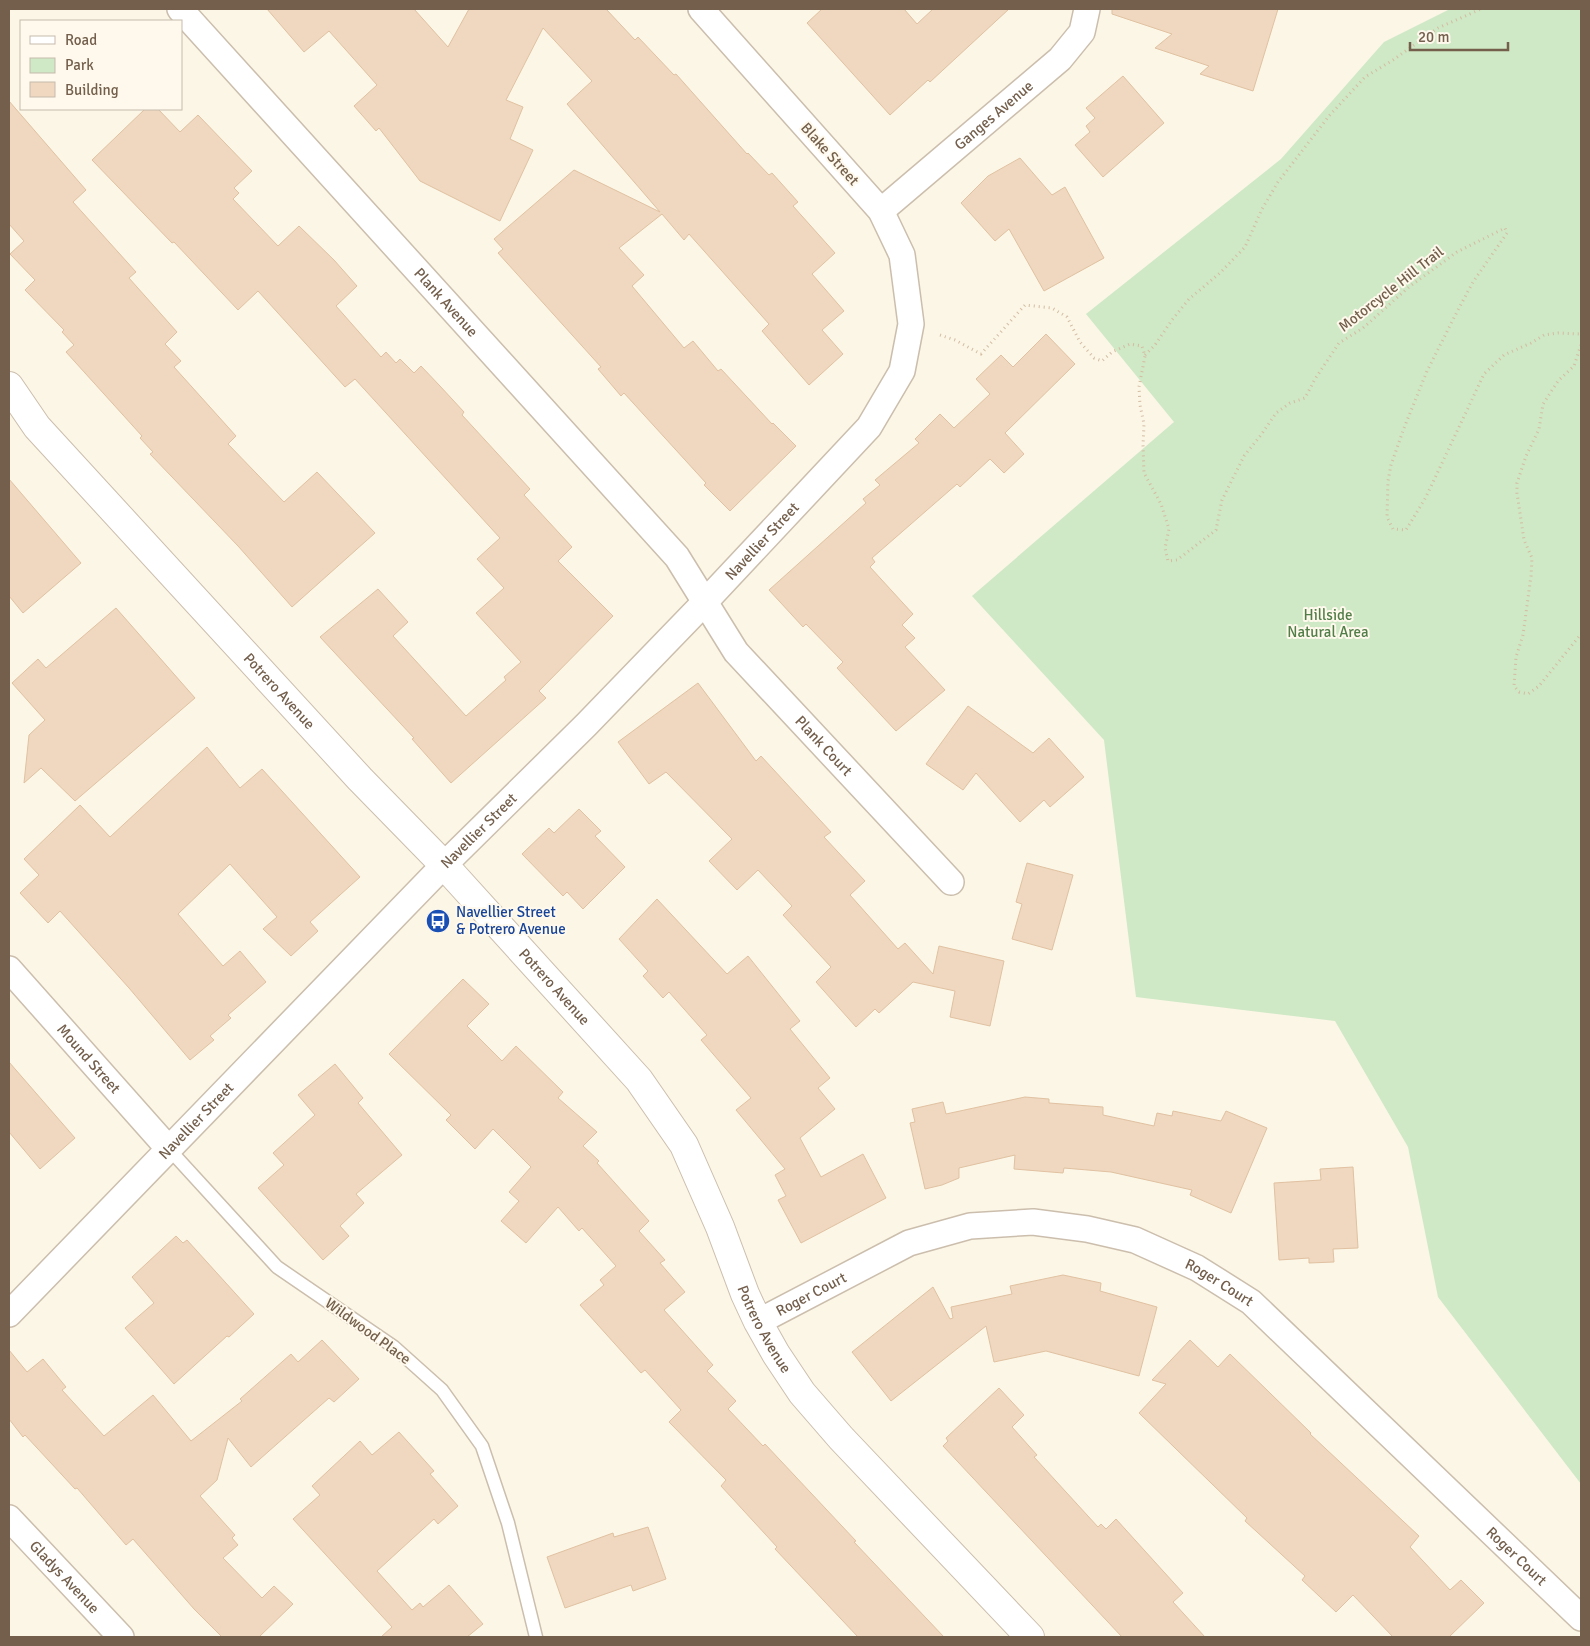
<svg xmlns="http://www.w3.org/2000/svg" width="1590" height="1646" font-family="Signika,sans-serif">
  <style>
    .green { fill: #cfe8c5 }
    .building { fill: #efd8bf; stroke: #e1c1a1 }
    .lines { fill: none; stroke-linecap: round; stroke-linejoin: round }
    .service-casing { stroke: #ccbead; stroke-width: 15 }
    .minor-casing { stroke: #ccbead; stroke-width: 28 }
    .tertiary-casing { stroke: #ccbead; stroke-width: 30 }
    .path { stroke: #d4bca3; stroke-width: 3; stroke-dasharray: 1 4; stroke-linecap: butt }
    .service { stroke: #fff; stroke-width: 12 }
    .minor { stroke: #fff; stroke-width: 25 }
    .tertiary { stroke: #fff; stroke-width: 28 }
    .labels { text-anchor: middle; stroke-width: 4; stroke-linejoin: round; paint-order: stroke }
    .street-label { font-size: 15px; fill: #735f4c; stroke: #fef9ec }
    .park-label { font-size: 15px; fill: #517e48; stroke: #fef9ec }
    .transit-label { font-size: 15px; fill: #164399; stroke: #fef9ec; text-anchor: start }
  </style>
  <rect width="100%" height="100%" fill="#fbf6e6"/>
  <polygon class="green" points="1450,9 1581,9 1581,1484 1438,1297 1408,1147 1335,1021 1136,997 1104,740 972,596 1174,422 1086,314 1281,159 1384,42"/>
  <g class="building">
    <polygon points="267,9 414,9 448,47 469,9 606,9 635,40 638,37 674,75 676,74 747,154 748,153 769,175 772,173 798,202 793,206 835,253 812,274 844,311 822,330 843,354 809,385 762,331 769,324 689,234 684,240 662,214 619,248 644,275 632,286 684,348 693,341 718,371 721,369 772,424 773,423 796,446 730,511 704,485 706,483 624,393 621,396 598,369 601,367 498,253 503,249 494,239 574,170 660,212 567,104 592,81 543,28 506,100 523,107 510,139 533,150 500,221 420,181 379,128 376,131 354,106 377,85 329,31 304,52"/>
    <polygon points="822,9 904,9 917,24 933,9 1009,9 930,82 928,80 890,115 807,23"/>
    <polygon points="1112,9 1278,9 1253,91 1200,74 1209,66 1155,48 1172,34 1112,14"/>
    <polygon points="1123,76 1164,123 1103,177 1075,145 1090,132 1086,126 1095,118 1086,108"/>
    <polygon points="9,101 86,190 73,202 136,272 129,278 177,332 165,344 181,361 174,367 236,436 228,444 284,502 317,472 375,533 292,607 238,546 150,454 153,452 140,438 142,436 66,352 74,345 62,332 64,330 25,290 35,280 10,254 24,241 9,224"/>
    <polygon points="145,109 158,109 180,132 198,115 252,171 234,188 239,193 233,199 278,246 299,226 334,260 357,286 336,306 381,357 386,352 396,363 400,359 414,373 421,366 440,386 464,412 462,415 530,489 524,495 572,547 558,561 613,616 539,691 546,698 451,783 412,739 414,738 320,637 378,589 408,622 393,636 466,716 506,680 504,677 521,662 476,613 504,588 477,559 500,538 355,379 345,387 258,291 238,310 174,242 172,243 92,160"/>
    <polygon points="1020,158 1052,195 1065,187 1104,258 1044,291 1009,229 995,241 961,203 988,176"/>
    <polygon points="1046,334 1075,364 1005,433 1024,454 1004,473 990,459 960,487 957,484 872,558 875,562 870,567 913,614 902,625 915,638 905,647 945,690 896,731 837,668 843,662 806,624 803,627 769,590 866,503 863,499 880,485 875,480 919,443 915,439 940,414 954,428 990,394 976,379 1001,355 1013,367"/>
    <polygon points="9,479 81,563 23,613 9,596"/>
    <polygon points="116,608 195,698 75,801 41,768 24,783 29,735 45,720 12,683 38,659 46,668"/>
    <polygon points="698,683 756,761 761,756 831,832 824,837 865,881 850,895 898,949 905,943 933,974 939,946 1004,961 990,1026 950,1017 955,991 913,982 879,1013 875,1009 856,1027 816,982 831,967 783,915 792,906 758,870 737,890 709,861 732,839 666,772 649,784 618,742"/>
    <polygon points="968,706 1033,753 1049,738 1084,777 1050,807 1044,800 1020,822 976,773 963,790 926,764"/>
    <polygon points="207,747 240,788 262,769 360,877 310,922 318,931 291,956 263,929 277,917 230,864 178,914 223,966 240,951 266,982 228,1015 231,1018 210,1036 214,1040 190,1060 129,988 60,911 48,923 20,893 39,875 24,859 80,805 110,837"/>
    <polygon points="579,809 601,831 595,836 625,867 583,909 567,892 563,896 522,854 549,828 554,833"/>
    <polygon points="1027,863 1073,875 1052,950 1012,939 1022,904 1016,902"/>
    <polygon points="657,899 727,974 748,956 800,1021 790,1029 830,1078 818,1088 835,1109 800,1138 821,1177 863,1154 886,1198 801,1243 778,1200 786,1196 775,1175 785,1169 736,1110 751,1098 701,1040 707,1035 669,992 663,998 643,976 648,971 619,939"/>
    <polygon points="463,979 489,1004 467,1026 502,1061 516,1046 563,1092 558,1098 597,1132 583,1146 599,1161 597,1163 649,1221 639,1231 665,1260 660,1263 685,1292 664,1310 713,1365 707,1371 736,1401 728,1409 763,1446 765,1444 856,1541 854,1542 944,1637 858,1637 775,1549 777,1547 721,1486 726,1480 669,1422 681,1410 645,1370 641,1373 580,1305 604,1285 600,1280 616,1266 582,1228 579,1231 558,1207 526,1243 501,1221 519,1201 509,1192 531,1167 493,1129 475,1149 446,1120 451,1115 389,1054"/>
    <polygon points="9,1062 75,1138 40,1169 9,1132"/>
    <polygon points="335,1064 363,1098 358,1103 402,1155 356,1194 364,1203 340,1226 349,1236 323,1260 258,1188 284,1165 273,1153 315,1115 298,1095"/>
    <polygon points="1025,1097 1049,1099 1049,1103 1103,1107 1103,1115 1154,1126 1157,1113 1172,1116 1173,1111 1221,1121 1226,1111 1267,1128 1231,1213 1190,1195 1192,1190 1111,1172 1064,1168 1063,1173 1014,1169 1015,1155 959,1168 959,1178 942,1185 925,1189 910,1123 915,1122 912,1109 943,1102 946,1114"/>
    <polygon points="1353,1167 1358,1248 1333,1249 1334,1262 1309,1263 1309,1258 1279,1260 1274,1183 1321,1180 1320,1169"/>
    <polygon points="176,1236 183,1243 187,1240 254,1314 229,1337 227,1336 174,1384 125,1328 154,1303 132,1277"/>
    <polygon points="1063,1275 1101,1283 1100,1291 1157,1307 1139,1376 1046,1351 994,1362 986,1326 891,1401 852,1352 933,1287 950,1319 953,1318 951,1307 1012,1294 1010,1286"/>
    <polygon points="322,1340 359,1379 334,1402 329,1398 251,1467 228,1438 217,1480 200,1496 235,1535 232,1538 238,1545 223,1558 262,1598 274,1586 293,1604 259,1637 222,1637 194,1609 133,1539 126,1545 77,1488 75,1489 25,1435 23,1437 9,1419 9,1350 27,1372 43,1359 66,1387 62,1390 104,1436 153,1395 191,1441 242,1401 240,1399 291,1354 298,1362"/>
    <polygon points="1190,1340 1218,1367 1230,1354 1311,1433 1310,1434 1419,1536 1410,1547 1450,1590 1461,1580 1484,1603 1449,1637 1393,1637 1353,1595 1336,1612 1302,1580 1305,1576 1245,1521 1247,1518 1139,1413 1166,1384 1152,1380"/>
    <polygon points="999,1388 1024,1415 1012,1427 1037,1455 1034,1457 1098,1527 1101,1524 1106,1529 1116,1519 1183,1593 1173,1602 1205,1637 1122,1637 943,1446 948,1441 946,1438"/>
    <polygon points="399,1432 434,1471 430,1474 458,1506 438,1524 434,1519 377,1571 412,1610 420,1603 423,1607 449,1585 483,1624 467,1637 381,1637 392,1627 293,1519 320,1495 312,1486 360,1441 372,1455"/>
    <polygon points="648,1527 666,1579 633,1591 631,1585 565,1608 547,1557 613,1533 614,1537"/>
  </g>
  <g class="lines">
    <g class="service-casing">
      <polyline id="service" points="168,1148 277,1267 394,1347 442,1390 482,1446 508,1523 536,1637"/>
    </g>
    <g class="minor-casing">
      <g id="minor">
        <path id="s1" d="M180,9l497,548 59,95 215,230"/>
        <path id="s2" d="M881,211l179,-152 22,-27 5,-23"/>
        <path id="s3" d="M9,969l159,179"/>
        <path id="s4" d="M9,1314l435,-449 142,-140 118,-122 165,-176 33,-56 9,-47 -9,-69 -21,-44 -180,-202"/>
        <path id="s5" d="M758,1322l151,-79 61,-17 63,-4 54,7 48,11 62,28 54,34 330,316"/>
        <path id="s6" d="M9,1518l112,119"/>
      </g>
    </g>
    <g class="tertiary-casing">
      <g id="tertiary">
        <path id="s7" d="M9,386l28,41 323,352 84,86 195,215 45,65 36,82 25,67 13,28 18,32 26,39 39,45 189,199"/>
      </g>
    </g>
    <g class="path">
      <polyline points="940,335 955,340 981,354 1025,305 1052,308 1067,317 1080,342 1094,358 1102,361 1112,352 1130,344 1142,346 1145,356 1139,387 1140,405 1144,424 1143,445 1144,473 1161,504 1169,529 1165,548 1168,561 1177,560 1216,530 1222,500 1244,456 1261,435 1276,413 1290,403 1305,398 1315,379 1339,343 1363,328 1409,287 1457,252 1505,228 1507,233 1473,282 1459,308 1427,371 1404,428 1391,465 1388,481 1387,517 1393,529 1406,530 1426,497 1484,374 1504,355 1531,343 1544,335 1558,333 1581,334"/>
      <polyline points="1581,345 1574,366 1558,381 1543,404 1539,429 1526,456 1517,483 1517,493 1524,540 1532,558 1531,576 1523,635 1516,657 1514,686 1519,692 1528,694 1539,686 1581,634"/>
      <polyline points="1145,355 1155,345 1172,320 1189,299 1220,273 1245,247 1262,209 1278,182 1329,116 1365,77 1393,60 1438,28 1481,9"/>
    </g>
    <use href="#service" class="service"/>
    <use href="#minor" class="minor"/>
    <use href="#tertiary" class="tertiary"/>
  </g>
  <defs>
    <g id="bus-disc" transform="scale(1.25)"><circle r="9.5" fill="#1a4fb4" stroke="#fef9ec"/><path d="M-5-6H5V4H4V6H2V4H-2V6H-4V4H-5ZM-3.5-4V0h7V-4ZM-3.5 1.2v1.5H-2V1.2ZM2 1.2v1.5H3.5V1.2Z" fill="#fff"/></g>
  </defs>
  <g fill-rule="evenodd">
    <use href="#bus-disc" x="438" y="921"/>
  </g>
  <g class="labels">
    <g class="street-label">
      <text dy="5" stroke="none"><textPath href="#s2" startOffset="148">Ganges Avenue</textPath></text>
      <text transform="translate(830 154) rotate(48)" y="5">Blake Street</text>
      <text transform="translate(1391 289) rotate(-38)" y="5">Motorcycle Hill Trail</text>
      <text dy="5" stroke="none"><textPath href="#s1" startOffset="396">Plank Avenue</textPath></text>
      <text dy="5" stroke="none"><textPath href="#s4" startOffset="1079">Navellier Street</textPath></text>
      <text dy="5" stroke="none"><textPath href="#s7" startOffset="408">Potrero Avenue</textPath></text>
      <text dy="5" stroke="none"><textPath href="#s1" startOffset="980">Plank Court</textPath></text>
      <text dy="5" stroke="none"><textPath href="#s4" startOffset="674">Navellier Street</textPath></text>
      <text dy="5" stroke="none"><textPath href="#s7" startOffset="812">Potrero Avenue</textPath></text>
      <text dy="5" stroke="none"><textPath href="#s3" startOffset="120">Mound Street</textPath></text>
      <text dy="5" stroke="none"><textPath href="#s4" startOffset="269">Navellier Street</textPath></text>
      <text dy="5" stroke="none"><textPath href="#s5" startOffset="495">Roger Court</textPath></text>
      <text dy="5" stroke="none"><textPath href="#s5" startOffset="60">Roger Court</textPath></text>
      <text dy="5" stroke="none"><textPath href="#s7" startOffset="1218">Potrero Avenue</textPath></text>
      <text transform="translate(368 1331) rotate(36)" y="5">Wildwood Place</text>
      <text dy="5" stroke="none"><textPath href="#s5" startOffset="900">Roger Court</textPath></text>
      <text dy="5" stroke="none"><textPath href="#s6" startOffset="81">Gladys Avenue</textPath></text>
    </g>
    <g class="park-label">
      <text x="1328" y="620">Hillside<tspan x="1328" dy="17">Natural Area</tspan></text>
    </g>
    <g class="transit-label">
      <text x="456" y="917">Navellier Street<tspan x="456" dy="17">&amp; Potrero Avenue</tspan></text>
    </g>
  </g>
  <rect width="1590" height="1646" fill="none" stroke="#735f4c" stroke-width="20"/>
  <rect x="20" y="20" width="162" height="90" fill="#fef9ec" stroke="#c6bbac"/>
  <rect x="30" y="36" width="25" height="8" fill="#ffffff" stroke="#c6bbac"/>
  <text x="65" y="45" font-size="15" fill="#735f4c">Road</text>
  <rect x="30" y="58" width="25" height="15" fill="#cfe8c5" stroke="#c6bbac"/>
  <text x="65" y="70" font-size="15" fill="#735f4c">Park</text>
  <rect x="30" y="82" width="25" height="15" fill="#efd8bf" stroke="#c6bbac"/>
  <text x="65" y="95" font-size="15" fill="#735f4c">Building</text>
  <path d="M1410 42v8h98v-8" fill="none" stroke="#735f4c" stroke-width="2.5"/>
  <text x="1418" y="42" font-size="15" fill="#735f4c" stroke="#fef9ec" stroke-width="4" paint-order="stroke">20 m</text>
</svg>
